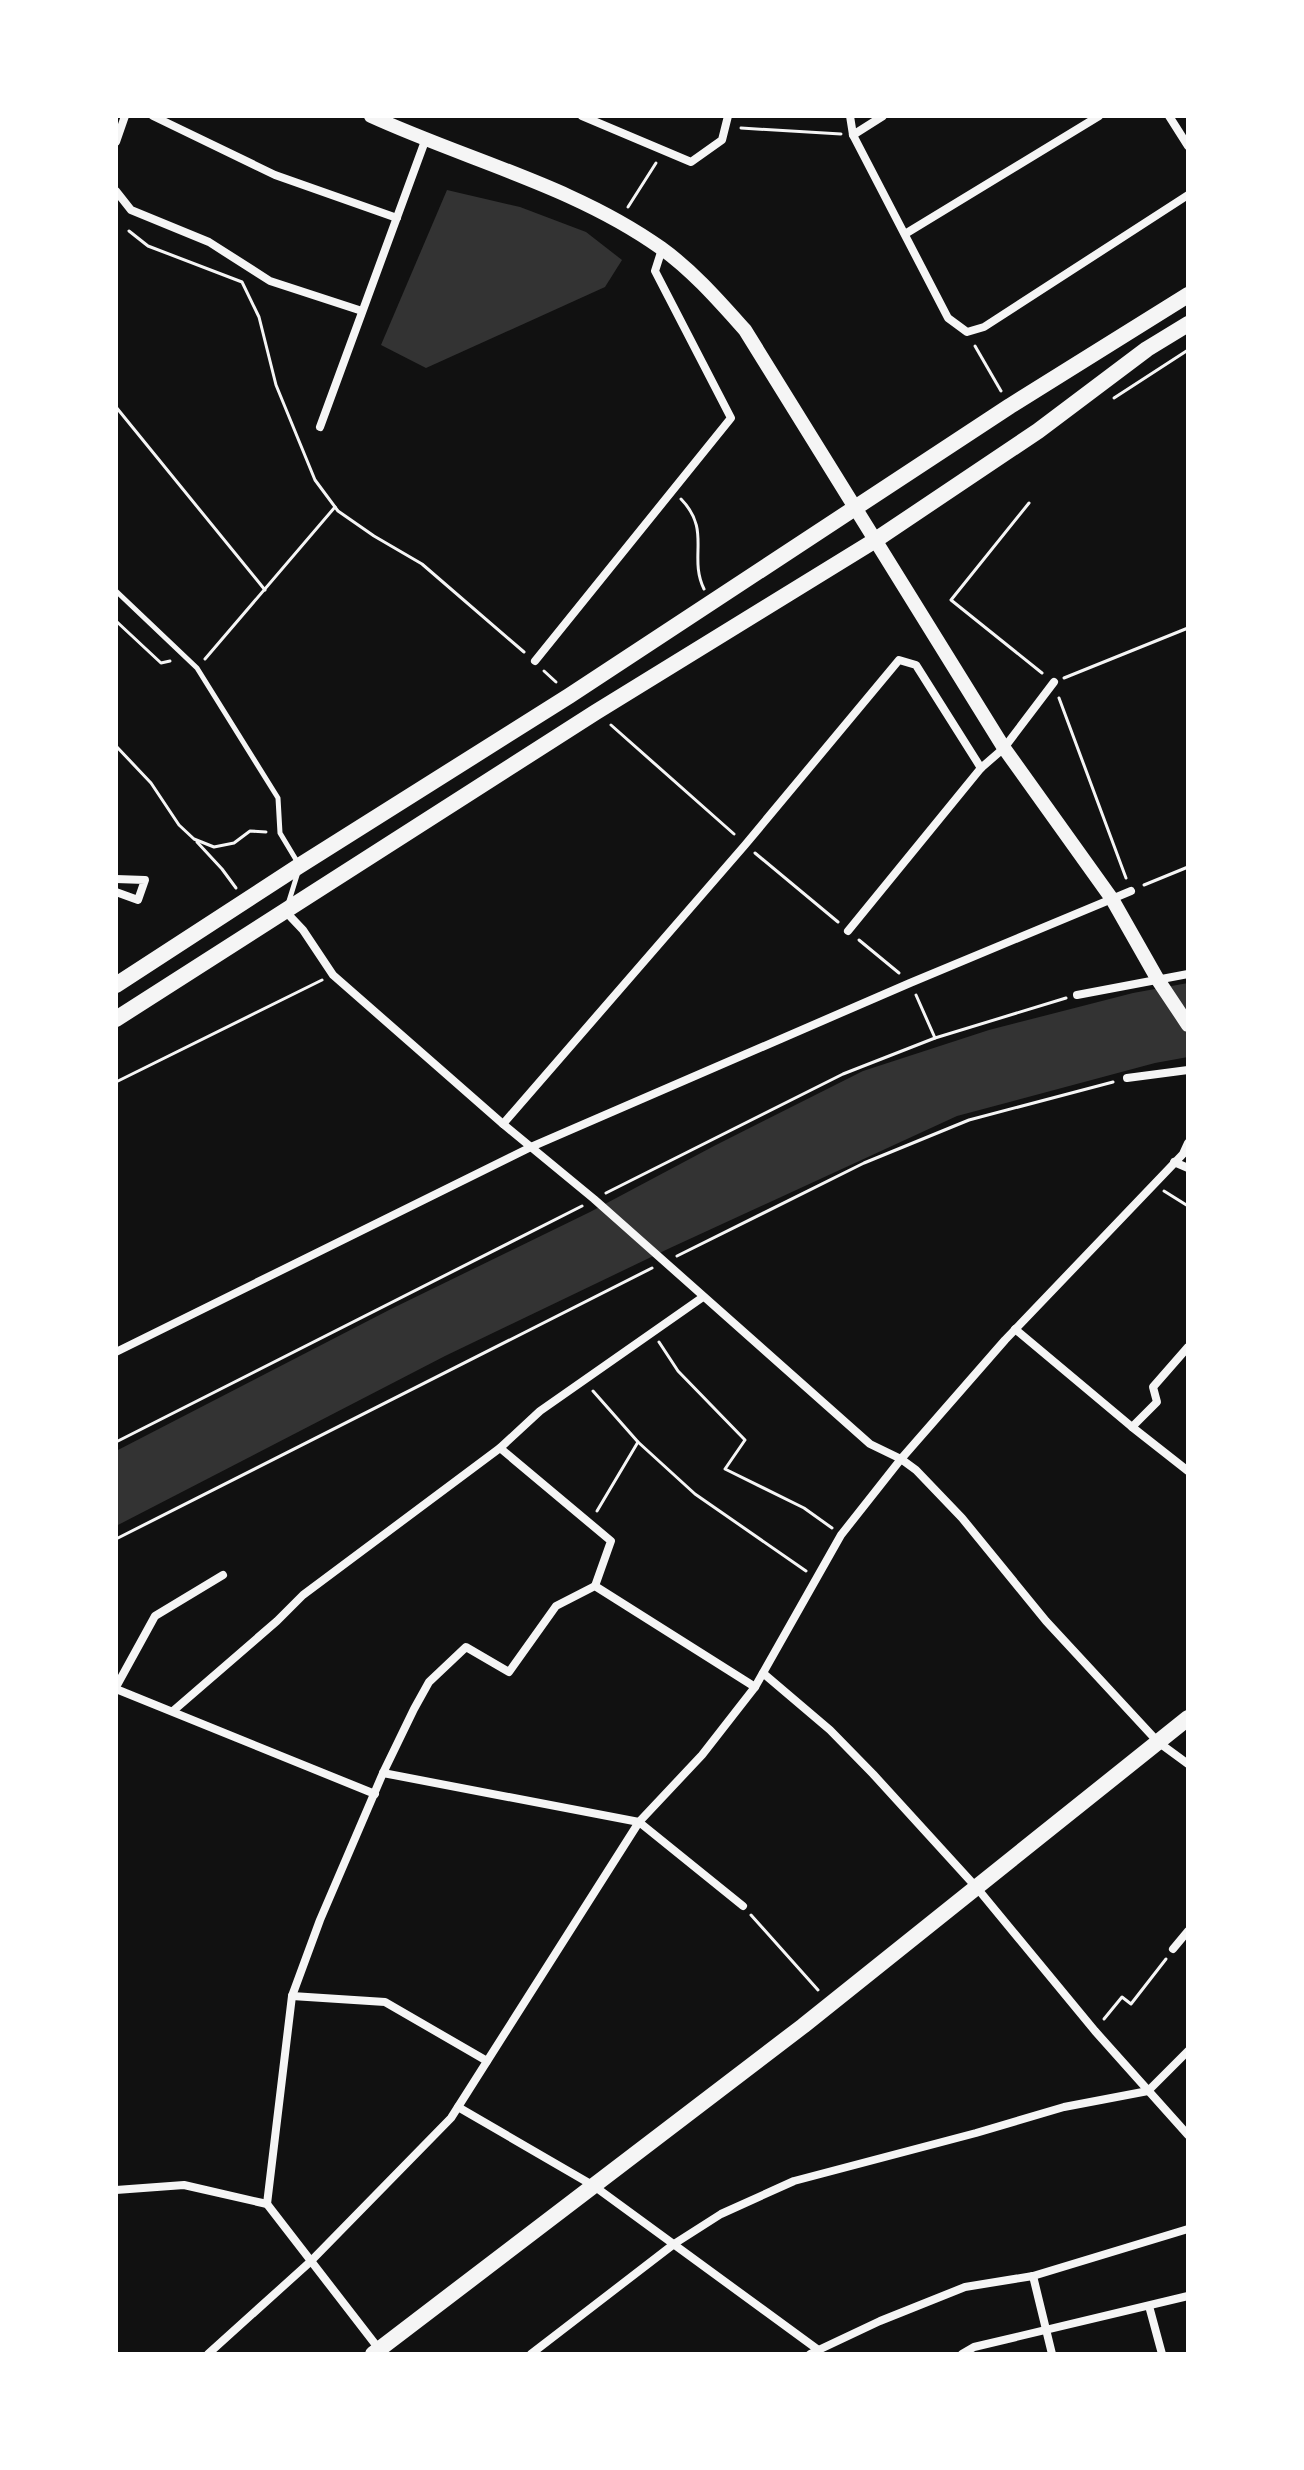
<svg xmlns="http://www.w3.org/2000/svg" width="1304" height="2470" font-family="'DejaVu Sans',sans-serif">
  <style>
    .water { fill: #333 }
    .lines { fill: none; stroke-linecap: round; stroke-linejoin: round }
    .path { stroke: #f5f5f5; stroke-width: 3 }
    .service { stroke: #f5f5f5; stroke-width: 5 }
    .minor { stroke: #f5f5f5; stroke-width: 8 }
    .tertiary { stroke: #f5f5f5; stroke-width: 14 }
    .secondary { stroke: #f5f5f5; stroke-width: 16 }
  </style>
  <rect width="100%" height="100%" fill="#111"/>
  <g class="water">
    <polygon points="447,190 520,207 586,232 622,260 605,287 426,368 381,345"/>
    <polygon points="1188,983 1188,1057 1155,1063 957,1116 670,1248 445,1356 116,1526 116,1451 391,1309 590,1212 714,1146 863,1071 989,1030 1133,993"/>
  </g>
  <g class="lines">
    <g class="path">
      <polyline points="741,128 841,134"/>
      <polyline points="628,207 656,163"/>
      <polyline points="129,231 148,246 242,282 259,317 276,385 315,480 338,511 374,536 422,564 524,652"/>
      <polyline points="975,346 1001,391"/>
      <polyline points="1114,398 1188,350"/>
      <polyline points="116,407 265,590"/>
      <path d="M681,499c31,32 7,57 23,90"/>
      <polyline points="1029,503 951,600 1042,673"/>
      <polyline points="116,621 161,663 170,661"/>
      <polyline points="205,659 335,507"/>
      <polyline points="544,671 556,682"/>
      <polyline points="1064,678 1188,628"/>
      <polyline points="1059,698 1126,878"/>
      <polyline points="611,725 734,834"/>
      <polyline points="116,746 151,783 179,825 194,839 214,847 234,843 250,831 266,832"/>
      <polyline points="197,842 222,869 236,888"/>
      <polyline points="755,853 838,922"/>
      <polyline points="1144,885 1188,867"/>
      <polyline points="859,940 899,973"/>
      <polyline points="916,995 935,1038"/>
      <polyline points="116,1082 322,980"/>
      <polyline points="1164,1191 1188,1206"/>
      <polyline points="606,1193 843,1074 935,1038 1066,998"/>
      <polyline points="677,1256 864,1163 969,1120 1113,1082"/>
      <polyline points="659,1342 678,1371 745,1440 725,1469 804,1508 832,1528"/>
      <polyline points="593,1391 638,1442 695,1494 806,1571"/>
      <polyline points="116,1442 582,1206"/>
      <polyline points="597,1511 638,1442"/>
      <polyline points="116,1539 652,1268"/>
      <polyline points="751,1915 818,1990"/>
      <polyline points="1104,2019 1122,1997 1131,2004 1166,1959"/>
    </g>
    <g class="service">
      <polyline points="116,591 197,668 278,798 280,833 298,863"/>
      <polyline points="289,901 298,872"/>
    </g>
    <g class="minor">
      <polyline points="153,116 275,175 397,218"/>
      <polyline points="582,116 691,162 722,140 728,116"/>
      <polyline points="850,116 853,135 948,318 967,332 984,327 1188,195"/>
      <polyline points="1169,116 1188,146"/>
      <polyline points="853,135 883,116"/>
      <polyline points="116,142 125,116"/>
      <polyline points="116,191 131,210 209,242 270,281 362,311"/>
      <polyline points="905,234 1099,116"/>
      <polyline points="320,427 425,141"/>
      <polyline points="535,661 731,418 655,271 662,249"/>
      <polyline points="116,879 145,880 138,900 116,892"/>
      <polyline points="286,912 303,930 333,975 503,1124 594,1199 870,1444 901,1459 916,1470 962,1518 1046,1621 1158,1742 1188,1764"/>
      <polyline points="848,931 981,768 1004,748 1054,682"/>
      <polyline points="1077,995 1188,974"/>
      <polyline points="1127,1078 1188,1070"/>
      <polyline points="503,1124 745,845 899,660 916,665 981,768"/>
      <polyline points="1174,1162 1188,1168"/>
      <polyline points="1015,1329 1132,1427"/>
      <polyline points="1188,1347 1153,1387 1157,1402 1132,1427 1188,1471"/>
      <polyline points="116,1352 531,1147 910,983 1131,891"/>
      <polyline points="500,1448 611,1541 595,1586"/>
      <polyline points="763,1673 830,1730 873,1774 977,1888 1095,2031 1188,2135"/>
      <polyline points="116,1687 155,1616 223,1575"/>
      <polyline points="116,1689 375,1794"/>
      <polyline points="173,1711 277,1621 303,1595 500,1448 540,1411 703,1297"/>
      <polyline points="383,1773 639,1822 743,1906"/>
      <polyline points="1173,1949 1188,1931"/>
      <polyline points="292,1996 385,2002 487,2061"/>
      <polyline points="458,2107 594,2186 817,2349"/>
      <polyline points="116,2190 184,2185 267,2204 379,2349"/>
      <polyline points="267,2204 292,1996 320,1920 383,1773 414,1709 429,1682 466,1647 509,1672 556,1606 595,1586 755,1687"/>
      <polyline points="1033,2276 1052,2354"/>
      <polyline points="1149,2306 1162,2354"/>
      <polyline points="208,2354 310,2262 451,2118 639,1822 702,1755 755,1687 841,1535 901,1459 1005,1340 1183,1154 1188,1143"/>
      <polyline points="531,2354 674,2244 721,2214 794,2181 976,2133 1064,2107 1148,2091 1188,2051"/>
      <polyline points="810,2354 880,2321 965,2287 1033,2276 1188,2229"/>
      <polyline points="962,2354 974,2347 1188,2296"/>
    </g>
    <path class="tertiary" d="M371,116c96,44 203,70 290,132 32,23 58,53 84,82l259,418 108,151 46,81 30,45"/>
    <g class="secondary">
      <polyline points="116,985 299,866 569,696 1010,406 1188,295"/>
      <polyline points="116,1019 596,712 874,541 1038,431 1147,349 1188,324"/>
      <polyline points="373,2354 803,2026 1188,1718"/>
    </g>
  </g>
  <rect width="1304" height="2470" fill="none" stroke="#ffffff" stroke-width="236"/>
</svg>
